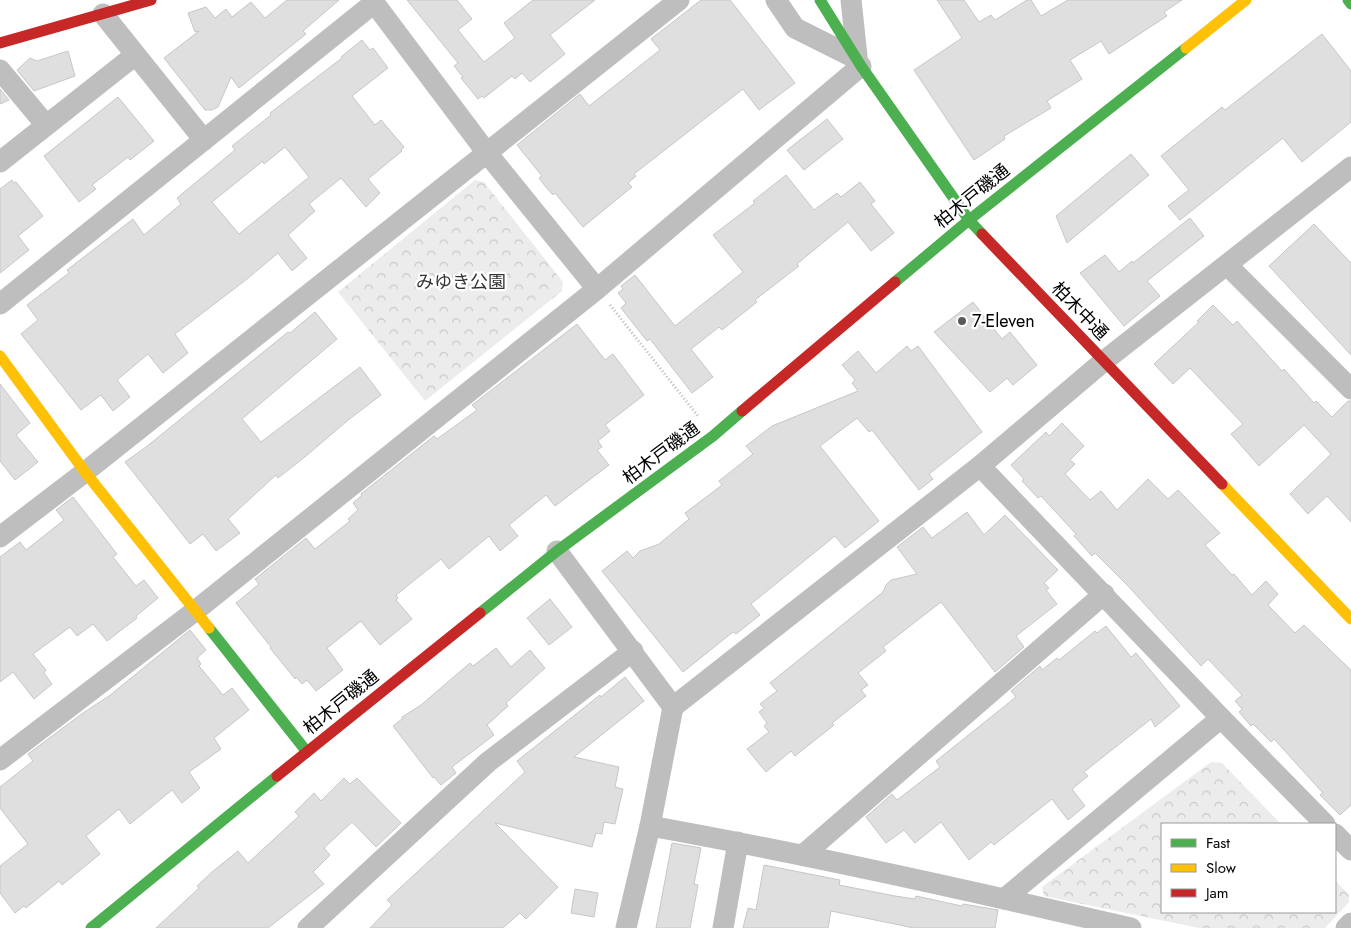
<svg xmlns="http://www.w3.org/2000/svg" width="1351" height="928" font-family="Jost,'Noto Sans JP',sans-serif">
  <style>
    .forest { fill: url(#forest-crowns) }
    .building { fill: #dfdfdf; stroke: #c7c7c7; fill-rule: evenodd }
    .lines { fill: none; stroke-linecap: round; stroke-linejoin: round }
    .path { stroke: #b9b9b9; stroke-width: 3; stroke-dasharray: 1 2.5; stroke-linecap: butt }
    .street { stroke: #bebebe; stroke-width: 21 }
    .fast { stroke: #4caf50; stroke-width: 11 }
    .slow { stroke: #ffc107; stroke-width: 11 }
    .jam { stroke: #c62828; stroke-width: 11 }
    .poi-dot { fill: #595959; stroke: #fff; stroke-width: 2 }
    .labels { text-anchor: middle; stroke-width: 4.5; stroke-linejoin: round; paint-order: stroke }
    .street-label { font-size: 18px; fill: #000; stroke: #fff }
    .park-label { font-size: 18px; fill: #333; stroke: #fff }
    .poi-label { font-size: 18px; fill: #000; stroke: #fff; text-anchor: start }
  </style>
  <defs>
    <pattern id="forest-crowns" width="20" height="18" patternUnits="userSpaceOnUse" patternTransform="scale(1.25)"><rect width="20" height="18" fill="#ececec"/><path d="M2 6a3 3 0 1 1 6 0M12 15a3 3 0 1 1 6 0" fill="none" stroke="#c9c9c9"/></pattern>
  </defs>
  <rect width="100%" height="100%" fill="#fff"/>
  <g class="forest">
    <polygon points="475,180 484,182 563,282 562,291 425,401 338,292"/>
    <polygon points="1211,762 1222,763 1281,824 1162,824 1162,912 1335,912 1335,880 1349,895 1349,902 1325,928 1199,928 1044,896 1042,887"/>
  </g>
  <g class="building">
    <polygon points="287,0 339,0 303,31 306,34 239,88 231,77 218,107 212,110 205,110 164,58 199,31 195,32 188,13 206,7 215,18 226,9 232,17 251,2 265,18"/>
    <polygon points="407,0 457,0 472,19 458,30 484,62 515,38 504,23 533,0 595,0 550,35 565,54 530,82 522,73 515,79 512,76 484,98 482,96 478,99 461,78 463,77 454,66 458,63"/>
    <polygon points="701,0 730,0 795,83 759,110 743,89 634,174 636,176 628,183 632,187 583,227 555,193 553,195 545,186 539,178 542,176 517,145 580,94 589,106 660,50 651,39"/>
    <polygon points="937,0 964,0 979,22 991,15 995,20 1027,0 1031,0 1041,16 1068,0 1182,0 1164,12 1167,16 1109,54 1101,41 1070,60 1082,79 1047,101 1051,108 1004,136 1005,139 974,160 914,70 962,38"/>
    <polygon points="1322,34 1351,71 1351,122 1302,162 1283,138 1180,220 1168,206 1189,190 1161,156 1222,107 1225,110"/>
    <path d="M362,40l8,10 3,-2 15,20 -36,28 23,29 6,-5 23,27 -3,3 1,1 -34,28 12,14 -14,14 -25,-29 -32,26 6,7 -27,24 19,23 -15,13 -14,-18 -31,26 -72,55 13,19 -25,20 -15,-19 -31,26 13,17 -17,14 -12,-16 -20,15 -60,-76 17,-14 -11,-15 42,-32 -2,-3 66,-51 11,16 37,-31 -4,-6 58,-48 -3,-4 39,-31 -1,-2 72,-55 -1,-1zM285,147l24,30 -70,57 -27,-32 51,-41 1,3z"/>
    <polygon points="68,51 75,76 34,91 17,70 30,58 37,61"/>
    <polygon points="0,89 9,100 0,104"/>
    <polygon points="118,97 154,141 130,160 128,157 92,185 96,189 79,202 44,156"/>
    <polygon points="827,119 843,139 804,170 787,150"/>
    <polygon points="1131,154 1149,175 1067,243 1056,216"/>
    <polygon points="786,175 814,210 837,193 841,197 860,182 875,201 871,204 894,233 871,251 848,222 797,264 799,266 755,300 757,302 722,330 719,327 691,349 713,377 692,393 650,339 647,341 621,308 626,303 618,293 623,289 621,286 635,275 675,326 743,272 713,235 755,203 753,201"/>
    <polygon points="12,180 14,183 16,182 43,216 18,236 29,250 0,273 0,189"/>
    <polygon points="1190,218 1204,236 1147,281 1160,296 1124,326 1080,273 1105,255 1119,272 1132,261 1133,263"/>
    <polygon points="1314,224 1351,263 1351,355 1269,266"/>
    <polygon points="973,302 1002,339 1010,332 1037,365 1013,385 1007,378 990,392 934,332"/>
    <polygon points="1213,305 1233,325 1237,321 1282,371 1284,369 1314,403 1316,401 1332,417 1348,401 1351,401 1351,522 1327,496 1308,514 1290,494 1331,454 1304,425 1259,466 1231,434 1243,424 1190,368 1173,384 1154,364 1199,322 1197,321"/>
    <polygon points="315,312 337,339 242,419 261,442 360,367 381,395 347,421 306,456 278,478 276,475 228,519 240,533 216,551 203,534 190,544 125,462 146,447 288,332 290,333"/>
    <polygon points="577,324 605,360 613,354 644,395 605,425 610,431 598,441 602,447 597,450 609,465 555,506 546,495 509,525 518,536 500,551 489,536 449,569 441,559 396,595 398,598 396,600 412,619 380,645 361,621 327,648 343,670 316,691 307,680 302,684 296,677 295,679 270,648 271,647 236,603 259,584 255,579 306,538 315,549 350,521 348,519 358,510 353,503 362,495 361,494 434,436 437,439 477,410 472,405"/>
    <polygon points="907,346 911,351 918,346 982,432 929,474 933,479 919,490 872,430 869,432 857,418 820,446 879,521 845,548 835,536 751,604 760,615 736,634 733,632 683,672 602,571 627,551 633,558 640,551 659,544 689,519 685,513 722,485 719,481 753,454 746,446 772,426 858,391 852,383 855,380 842,365 858,351 876,373"/>
    <polygon points="0,384 30,423 16,435 38,462 15,480 0,461"/>
    <polygon points="1062,423 1084,446 1070,460 1075,464 1065,474 1090,500 1101,491 1117,510 1148,479 1168,499 1178,490 1220,533 1205,545 1232,575 1234,574 1252,595 1266,581 1278,594 1268,605 1295,633 1304,625 1351,670 1351,805 1340,815 1320,795 1323,793 1274,739 1271,742 1253,724 1251,726 1239,712 1242,709 1235,701 1242,695 1208,659 1201,666 1129,587 1095,553 1092,556 1074,536 1076,534 1041,496 1038,498 1022,481 1024,479 1011,465 1046,432 1049,436"/>
    <polygon points="73,497 117,554 113,557 136,586 144,580 158,598 136,616 137,618 107,641 93,624 77,636 70,627 33,654 46,670 44,673 52,684 34,699 13,672 0,682 0,557 20,542 26,550 64,520 56,510"/>
    <polygon points="967,512 984,535 1005,515 1058,570 1044,583 1049,588 1046,590 1057,604 1016,636 1024,647 995,672 941,602 883,647 886,651 858,673 868,685 861,690 866,696 832,723 834,725 795,756 791,751 766,772 747,749 769,732 764,726 767,723 759,712 764,708 760,704 777,691 770,683 883,592 886,585 891,580 917,574 897,547 923,527 932,538"/>
    <polygon points="550,599 572,627 549,645 527,618"/>
    <polygon points="1106,626 1131,657 1136,653 1180,706 1155,727 1151,719 1084,772 1088,776 1072,789 1085,806 1068,820 1052,799 994,845 991,842 969,860 941,822 915,843 904,830 886,843 866,817 892,794 897,800 940,767 936,761 1016,697 1011,691 1040,666 1042,670 1057,658 1059,660 1095,631 1097,633"/>
    <polygon points="190,630 206,650 197,658 201,664 199,666 223,695 232,688 249,710 214,738 221,749 189,772 200,788 182,803 172,790 130,824 119,809 86,836 100,854 62,885 59,881 26,908 24,906 15,913 0,893 0,866 28,844 0,808 0,787 33,761 28,754 83,713 109,696"/>
    <polygon points="496,648 511,667 530,650 545,668 506,703 508,706 487,725 494,735 452,767 456,773 441,785 434,777 433,778 393,726 402,719 402,717 421,705 470,663 473,666"/>
    <polygon points="625,677 644,701 574,757 619,767 615,787 623,789 615,824 604,822 602,834 596,833 592,847 495,823 558,887 526,919 520,913 503,928 370,928 392,905 387,900 525,772 517,761 600,695 601,697"/>
    <polygon points="344,778 350,784 357,778 401,823 376,847 352,822 324,848 330,855 313,872 324,884 268,928 156,928 199,888 197,886 212,872 238,851 248,863 299,816 295,812 314,793 321,801"/>
    <polygon points="672,843 701,848 694,884 698,885 690,928 656,928"/>
    <polygon points="764,865 840,880 839,885 895,896 915,899 916,896 962,906 963,904 998,910 995,928 914,928 831,911 828,928 743,928 748,908 756,910"/>
    <polygon points="575,889 598,893 594,917 571,913"/>
  </g>
  <g class="lines">
    <polyline class="path" points="610,305 698,416"/>
    <g class="street">
      <polyline points="372,0 487,153 597,289"/>
      <polyline points="776,0 795,28 857,59"/>
      <polyline points="851,0 857,56"/>
      <polyline points="103,14 204,140"/>
      <polyline points="0,70 46,125"/>
      <polyline points="0,162 134,56"/>
      <polyline points="1227,265 1351,389"/>
      <polyline points="0,304 374,3"/>
      <polyline points="980,466 1221,718 1325,824"/>
      <polyline points="0,537 85,472 679,0"/>
      <polyline points="557,551 673,707 650,826 626,928"/>
      <polyline points="673,707 980,466 1104,361 1351,167"/>
      <polyline points="0,760 195,611 597,289 861,66"/>
      <path d="M650,826c161,29 321,65 481,102"/>
      <polyline points="1335,834 1351,850"/>
      <polyline points="803,855 1104,594"/>
      <polyline points="1004,899 1221,718"/>
      <polyline points="308,928 488,762 633,651"/>
      <polyline points="723,928 738,842"/>
      <polyline points="1346,928 1351,923"/>
    </g>
    <g class="fast">
      <polyline points="820,0 861,66 969,220 982,234"/>
      <polyline points="1348,0 1351,4"/>
      <polyline points="895,282 969,220 1186,48"/>
      <polyline points="480,613 557,551 713,436 742,411"/>
      <polyline points="209,628 307,752"/>
      <polyline points="91,928 277,776"/>
    </g>
    <g class="slow">
      <polyline points="1186,48 1246,0"/>
      <polyline points="0,356 85,472 209,628"/>
      <polyline points="1222,484 1351,619"/>
    </g>
    <g class="jam">
      <polyline points="0,43 151,0"/>
      <polyline points="982,234 1222,484"/>
      <polyline points="742,411 895,282"/>
      <polyline points="277,776 480,613"/>
    </g>
  </g>
  <circle class="poi-dot" cx="962" cy="321" r="5"/>
  <g class="labels">
    <g class="street-label">
      <text transform="translate(972 196) rotate(-39)" y="6">柏木戸磯通</text>
      <text transform="translate(1080 311) rotate(46)" y="6">柏木中通</text>
      <text transform="translate(661 453) rotate(-37)" y="6">柏木戸磯通</text>
      <text transform="translate(341 702) rotate(-39)" y="6">柏木戸磯通</text>
    </g>
    <g class="park-label">
      <text x="461" y="288">みゆき公園</text>
    </g>
    <g class="poi-label">
      <text x="972" y="327">7-Eleven</text>
    </g>
  </g>
  <rect x="1161" y="823" width="175" height="90" fill="#ffffff" stroke="#999999"/>
  <rect x="1171" y="839" width="25" height="8" fill="#4caf50" stroke="#999999"/>
  <text x="1206" y="848" font-size="15" fill="#000000">Fast</text>
  <rect x="1171" y="864" width="25" height="8" fill="#ffc107" stroke="#999999"/>
  <text x="1206" y="873" font-size="15" fill="#000000">Slow</text>
  <rect x="1171" y="889" width="25" height="8" fill="#c62828" stroke="#999999"/>
  <text x="1206" y="898" font-size="15" fill="#000000">Jam</text>
</svg>
